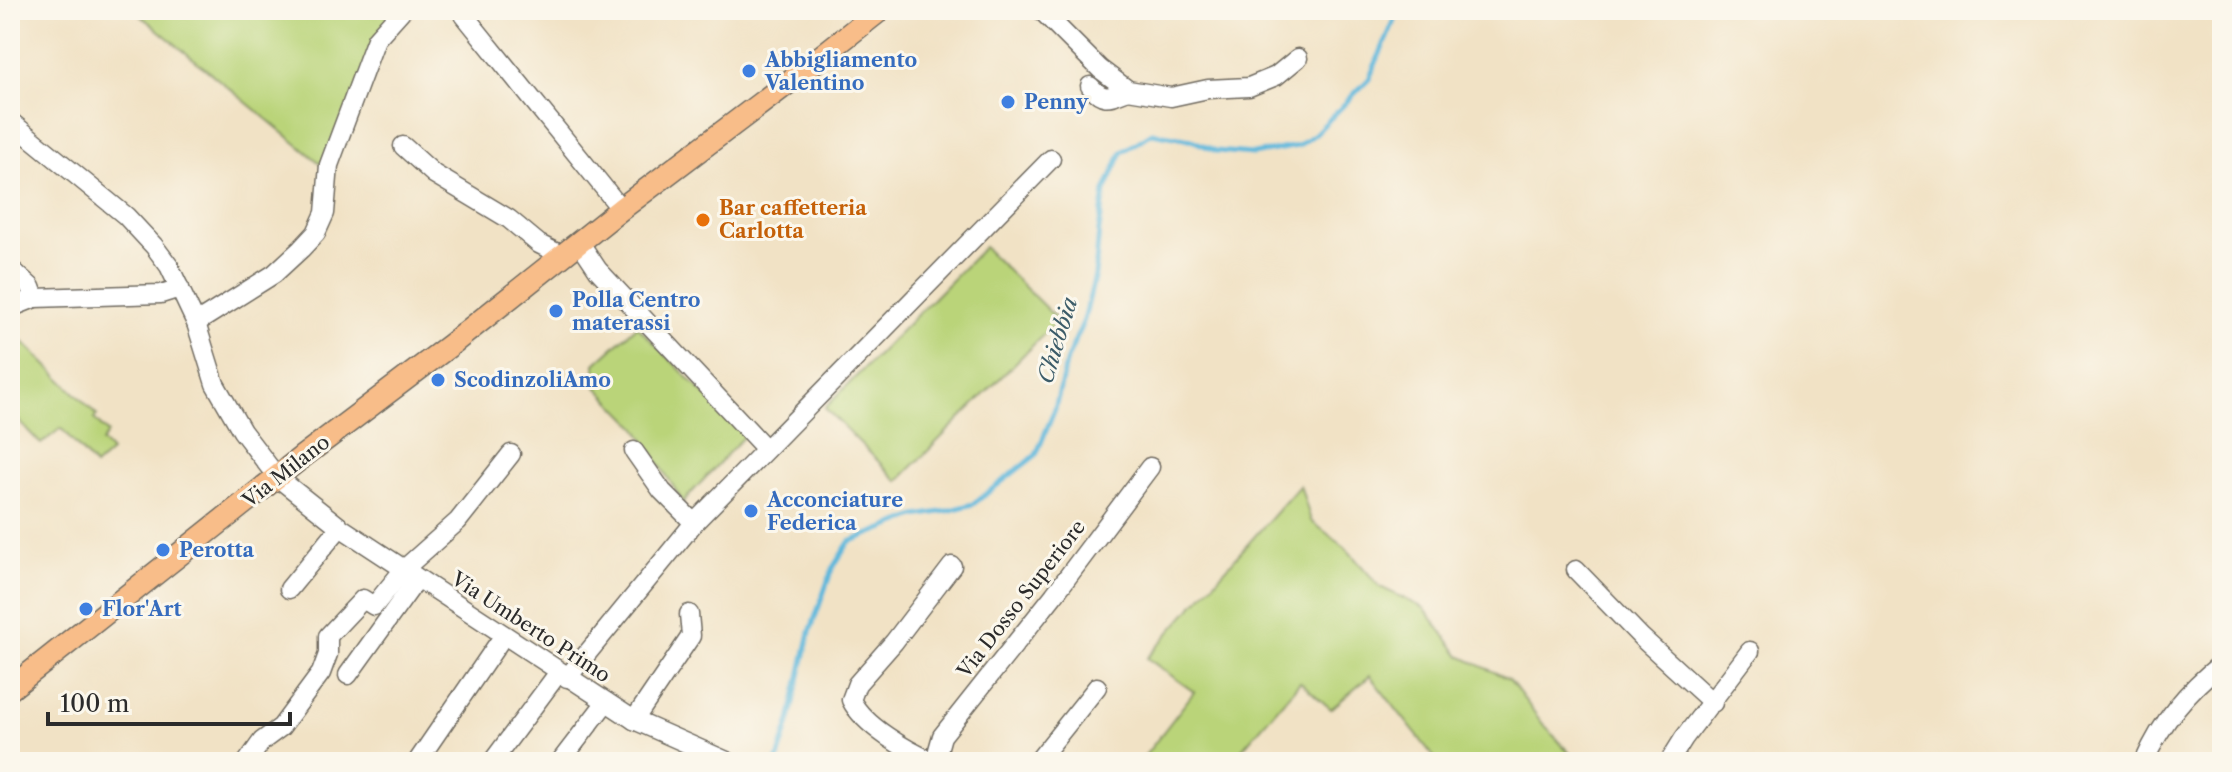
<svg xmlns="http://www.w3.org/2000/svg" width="2232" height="772" font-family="'Libre Caslon Text',serif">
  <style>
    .green { fill: #bad479; stroke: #728052; stroke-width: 2 }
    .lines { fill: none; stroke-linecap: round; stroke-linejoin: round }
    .stream { stroke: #5db7db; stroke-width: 5 }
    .minor-casing { stroke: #706b61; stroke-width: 21 }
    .major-casing { stroke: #706b61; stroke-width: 25 }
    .minor { stroke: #fff; stroke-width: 18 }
    .major { stroke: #f8bd89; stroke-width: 22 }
    .shop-dot { fill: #3f7fe0; stroke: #fbf7ec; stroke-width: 3 }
    .food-dot { fill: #e8710a; stroke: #fbf7ec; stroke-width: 3 }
    .labels { text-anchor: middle; stroke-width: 6; stroke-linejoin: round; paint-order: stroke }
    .shop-label { font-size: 20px; font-weight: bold; fill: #366cbe; stroke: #fbf7ec; text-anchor: start }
    .food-label { font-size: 20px; font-weight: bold; fill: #c56008; stroke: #fbf7ec; text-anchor: start }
    .street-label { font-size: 20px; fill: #2b2b2b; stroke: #fbf7ec }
    .water-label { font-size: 22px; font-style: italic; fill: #3c5c69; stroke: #fbf7ec }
  </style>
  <rect width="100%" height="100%" fill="#fbf7ec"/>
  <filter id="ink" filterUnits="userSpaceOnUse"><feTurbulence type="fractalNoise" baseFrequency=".0125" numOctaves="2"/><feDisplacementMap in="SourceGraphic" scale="16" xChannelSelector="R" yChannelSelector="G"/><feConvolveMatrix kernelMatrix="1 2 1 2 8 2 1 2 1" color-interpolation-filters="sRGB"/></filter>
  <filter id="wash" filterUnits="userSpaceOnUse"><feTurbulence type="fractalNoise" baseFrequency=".006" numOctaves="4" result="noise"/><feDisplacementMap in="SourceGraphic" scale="32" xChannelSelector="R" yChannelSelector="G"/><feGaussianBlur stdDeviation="1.8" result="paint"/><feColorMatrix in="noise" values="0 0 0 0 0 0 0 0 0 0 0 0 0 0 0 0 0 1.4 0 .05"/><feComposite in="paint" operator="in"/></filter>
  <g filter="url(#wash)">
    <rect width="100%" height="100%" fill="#f1e2c5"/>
    <g class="green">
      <polygon points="134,10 397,10 326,168"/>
      <polygon points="984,247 1058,320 898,481 825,408"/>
      <polygon points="637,326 745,435 683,502 637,428 596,386 595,364"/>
      <polygon points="10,329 97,415 94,419 108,433 102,442 111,452 95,466 61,428 41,444 10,412"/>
      <polygon points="1300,485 1311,521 1345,547 1380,587 1424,608 1460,656 1509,679 1543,724 1578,762 1438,762 1370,676 1331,709 1300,682 1231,762 1140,762 1194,692 1147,658"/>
    </g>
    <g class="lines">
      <polyline class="stream" points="777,762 790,720 810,632 832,569 849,542 916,516 947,511 973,504 1036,455 1055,409 1067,359 1084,320 1095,275 1099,230 1105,191 1122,152 1152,133 1192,140 1216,151 1253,154 1298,146 1315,134 1369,79 1399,10"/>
    </g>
  </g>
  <g filter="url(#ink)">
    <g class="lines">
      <g class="minor-casing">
        <g id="minor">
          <polyline points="1041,10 1100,69 1128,90 1171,97 1208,89 1249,87 1276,76 1298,58"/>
          <polyline points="464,15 621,209"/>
          <path d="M1090,86c14,16 20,11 38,4"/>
          <polyline points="10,121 126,216 154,246 169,266 196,323 215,384 242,431 277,477 340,527 634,720 729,762"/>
          <polyline points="403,146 434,174 509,219 539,244 563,256"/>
          <polyline points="580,243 598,270 766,449"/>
          <polyline points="10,268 31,287 35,298"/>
          <polyline points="10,308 35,298 161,294 180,288"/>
          <polyline points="196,323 274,274 301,249 316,233 325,213 329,165 376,39 402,10"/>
          <polyline points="634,451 662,491 694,523"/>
          <polyline points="1576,570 1642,638 1713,703"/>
          <polyline points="289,589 340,527"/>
          <polyline points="348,675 417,579"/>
          <polyline points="567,678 694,523 1051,159"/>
          <polyline points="634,720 691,636 689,614"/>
          <polyline points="247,762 262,741 281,727 321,673 328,654 328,636 363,599 374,606 404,569 458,521 511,454"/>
          <polyline points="417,762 504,635"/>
          <polyline points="492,762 559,672"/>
          <polyline points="560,762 606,702"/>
          <path d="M933,762c-27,-12 -69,-36 -82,-62l6,-16 37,-42 58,-76"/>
          <polyline points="938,762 938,750 942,736 1054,595 1150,467"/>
          <polyline points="1037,762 1097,687"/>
          <polyline points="1669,762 1684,738 1750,651"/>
          <path d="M2144,762c18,-41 43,-71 78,-99"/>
        </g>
      </g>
      <g class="major-casing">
        <polyline id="major" points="10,689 302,457 449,346 621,209 789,82 880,10"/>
      </g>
      <use href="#minor" class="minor"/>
      <use href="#major" class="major"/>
    </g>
  </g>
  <g class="shop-dot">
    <circle cx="749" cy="71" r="8"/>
    <circle cx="1008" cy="102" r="8"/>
    <circle cx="556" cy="311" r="8"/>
    <circle cx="438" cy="380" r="8"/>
    <circle cx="751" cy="511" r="8"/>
    <circle cx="163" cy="550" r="8"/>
    <circle cx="86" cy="609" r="8"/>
  </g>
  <circle class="food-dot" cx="703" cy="220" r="8"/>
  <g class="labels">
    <g class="shop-label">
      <text x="765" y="67">Abbigliamento<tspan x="765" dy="23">Valentino</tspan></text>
      <text x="1024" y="109">Penny</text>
      <text x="572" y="307">Polla Centro<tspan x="572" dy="23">materassi</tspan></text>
      <text x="454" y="387">ScodinzoliAmo</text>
      <text x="767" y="507">Acconciature<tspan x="767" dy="23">Federica</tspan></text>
      <text x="179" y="557">Perotta</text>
      <text x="102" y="616">Flor'Art</text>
    </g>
    <g class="food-label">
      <text x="719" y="215">Bar caffetteria<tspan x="719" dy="23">Carlotta</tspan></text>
    </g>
    <g class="street-label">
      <text transform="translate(286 471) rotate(-38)" y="7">Via Milano</text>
      <text transform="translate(1021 599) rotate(-52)" y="7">Via Dosso Superiore</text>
      <text transform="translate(531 627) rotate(33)" y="7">Via Umberto Primo</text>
    </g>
    <g class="water-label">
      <text transform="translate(1057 340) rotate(-73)" y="8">Chiebbia</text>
    </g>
  </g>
  <rect width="2232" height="772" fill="none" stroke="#fbf7ec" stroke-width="40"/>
  <path d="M48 712v12h242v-12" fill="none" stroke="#2b2b2b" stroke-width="4"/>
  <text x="60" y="712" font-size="24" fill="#2b2b2b" stroke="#fbf7ec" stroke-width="6" paint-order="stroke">100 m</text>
</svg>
